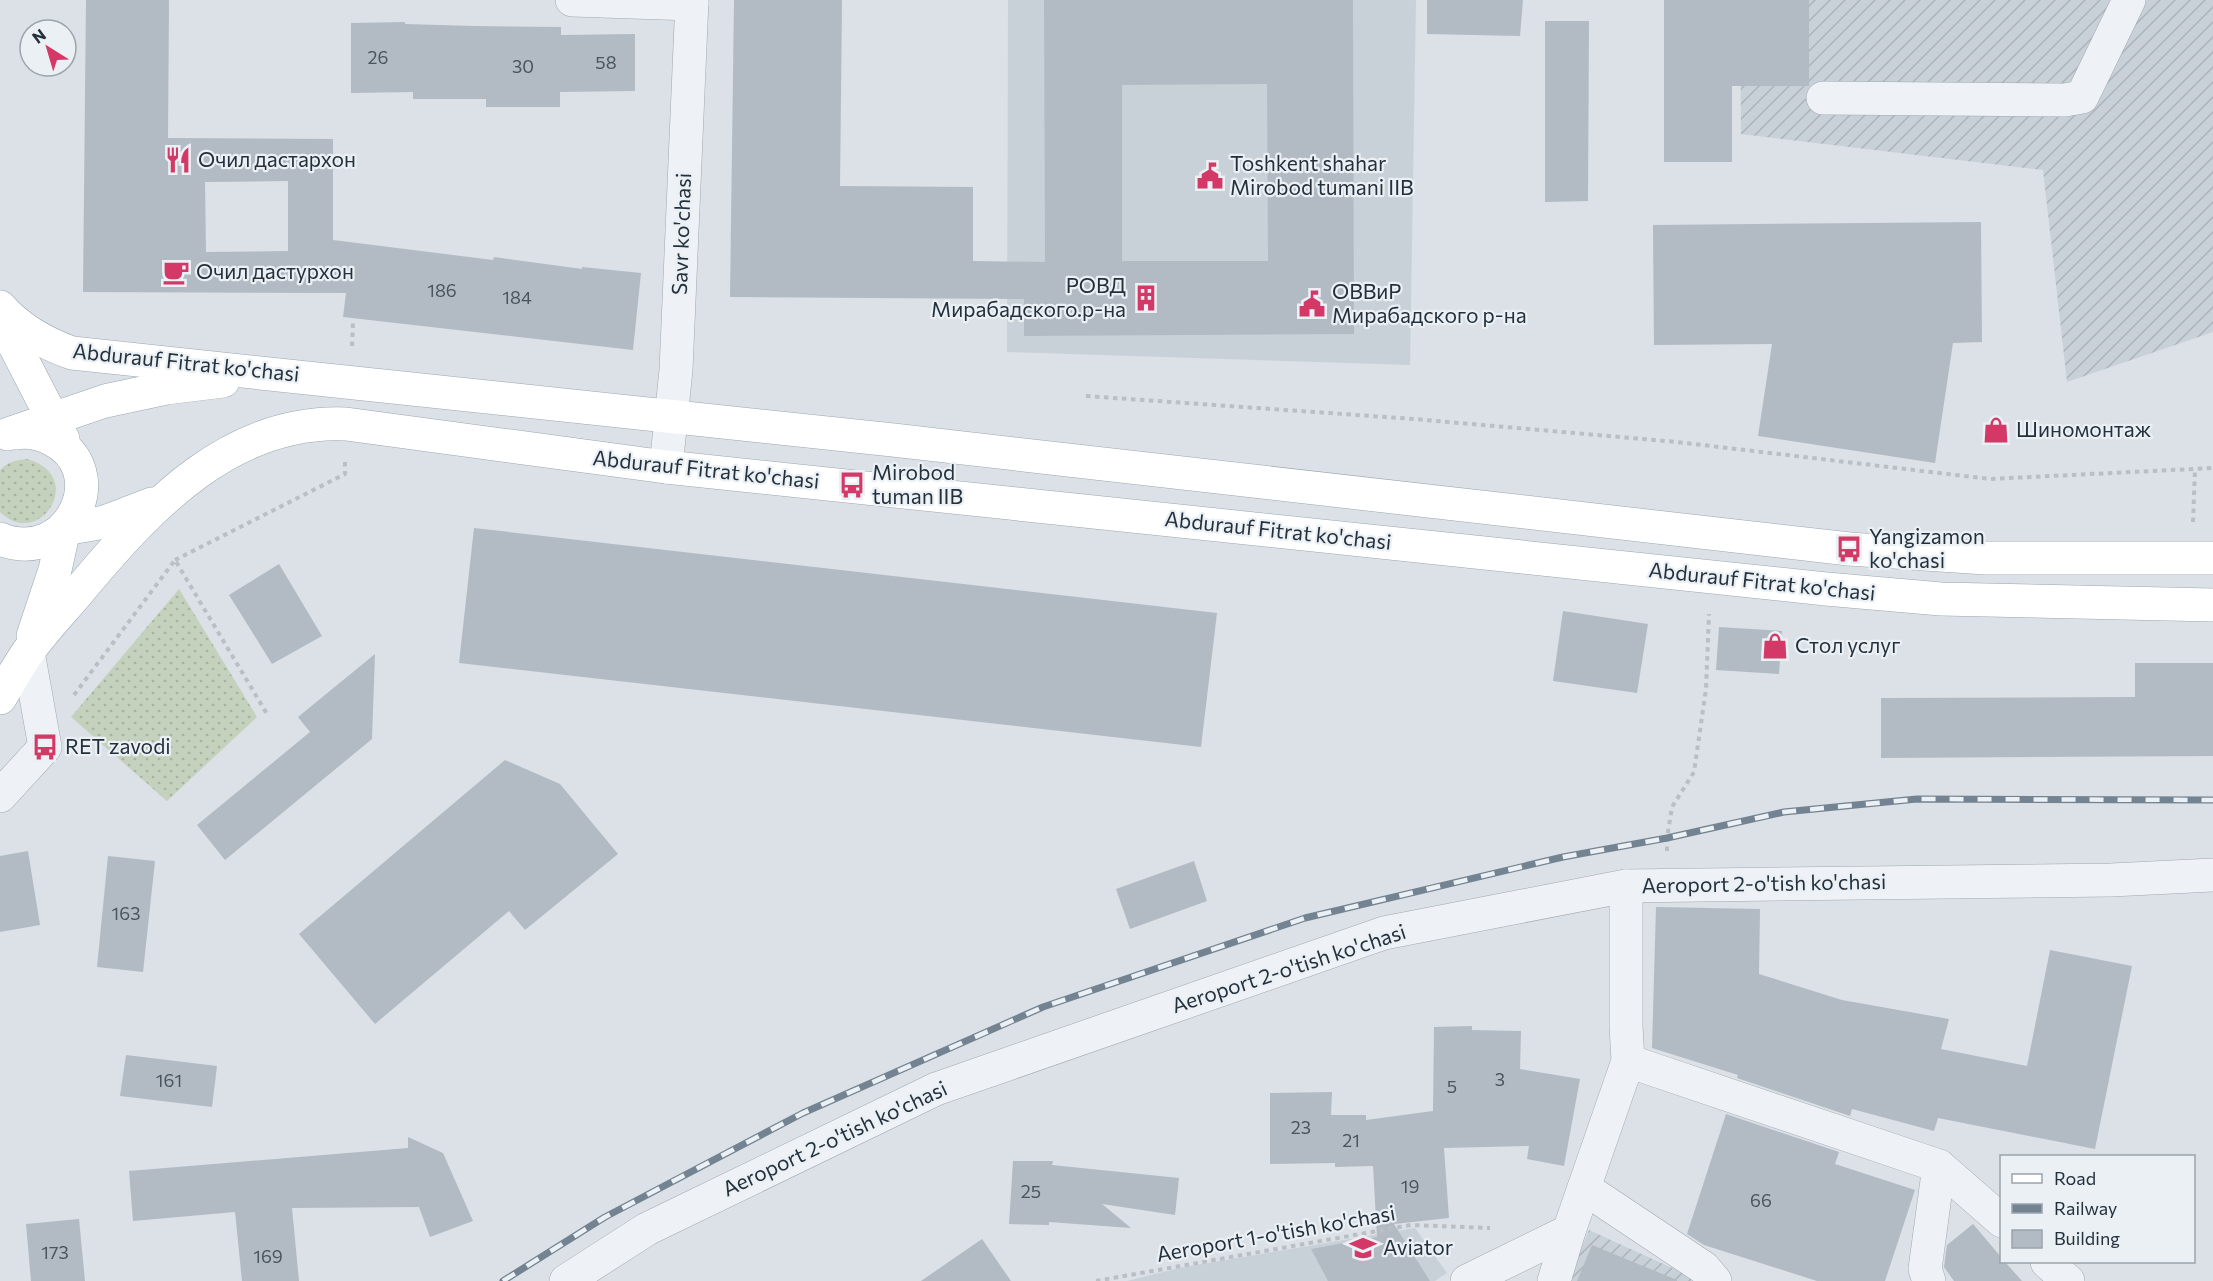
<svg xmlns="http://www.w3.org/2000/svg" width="2213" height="1281" font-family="Commissioner,sans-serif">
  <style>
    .built { fill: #c9d1d8 }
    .industrial { fill: url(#industrial-furrows) }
    .grass { fill: url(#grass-dots) }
    .building { fill: #b2bbc3; fill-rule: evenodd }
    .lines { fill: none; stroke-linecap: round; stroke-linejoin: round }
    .minor-casing { stroke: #a0a9b0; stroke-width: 34 }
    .major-casing { stroke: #9aa7b3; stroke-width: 34 }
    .path { stroke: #b9bfc5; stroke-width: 4; stroke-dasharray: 4.5 4.5; stroke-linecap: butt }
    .minor { stroke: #eef1f5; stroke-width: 33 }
    .major { stroke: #fff; stroke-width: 33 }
    .rail-casing { stroke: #748391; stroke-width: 7 }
    .rail { stroke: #eaf0f4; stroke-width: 4.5; stroke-dasharray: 14; stroke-linecap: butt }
    .labels { text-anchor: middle; stroke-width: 4.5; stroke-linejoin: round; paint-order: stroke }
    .number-label { font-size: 18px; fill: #48545e }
    .poi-label { font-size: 21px; fill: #24313d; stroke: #eaf0f4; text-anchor: start }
    .street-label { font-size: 21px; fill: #24313d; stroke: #eaf0f4 }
  </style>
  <defs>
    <pattern id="industrial-furrows" width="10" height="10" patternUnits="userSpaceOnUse" patternTransform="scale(1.5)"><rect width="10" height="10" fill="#c9d1d8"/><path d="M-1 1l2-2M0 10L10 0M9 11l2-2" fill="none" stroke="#acb4ba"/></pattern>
    <pattern id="grass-dots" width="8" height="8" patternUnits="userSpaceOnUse" patternTransform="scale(1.5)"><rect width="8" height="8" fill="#c4d1bc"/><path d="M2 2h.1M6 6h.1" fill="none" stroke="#a8b4a2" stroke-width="1.8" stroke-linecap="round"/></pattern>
  </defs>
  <rect width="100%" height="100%" fill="#dbe1e6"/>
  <g class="built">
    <polygon points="1008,0 1416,0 1410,365 1007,352"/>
    <polygon points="1415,1228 1447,1273 1435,1281 1127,1281 1179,1268"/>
  </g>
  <g class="industrial">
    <polygon points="1740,0 2213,0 2213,332 2067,382 2043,170 1741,134"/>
    <polygon points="1589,1230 1692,1277 1691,1281 1568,1281"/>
  </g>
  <g class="grass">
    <path d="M27,459c61,17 12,92 -27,53v-42c8,-8 16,-10 27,-11z"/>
    <polygon points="179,589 257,717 167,801 71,717"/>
  </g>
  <g class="building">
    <path d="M86,0h83l-1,138 165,1v101l160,20 1,-3 88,12v-2l59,6 -8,77 -290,-33 3,-24 -263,-1zM288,181v70l-82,1 -1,-70z"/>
    <path d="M734,0h108l-2,186 133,1v74l72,1 -1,-262h309l1,334 -330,2v-37l-294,-2zM1267,84l1,177h-146v-176z"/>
    <polygon points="1427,0 1523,0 1520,36 1427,34"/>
    <polygon points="1664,0 1809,0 1809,86 1732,86 1732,162 1664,162"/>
    <polygon points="1545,21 1589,21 1588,201 1545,202"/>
    <polygon points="405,22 405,24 474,26 561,27 561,35 635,34 635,91 560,92 560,107 486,107 486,99 413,99 413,92 351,93 351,23"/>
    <polygon points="1981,222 1982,342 1953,343 1935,463 1758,436 1772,344 1654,345 1653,225"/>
    <polygon points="474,528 1217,613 1201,747 459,663"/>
    <polygon points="279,564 322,636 272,664 229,595"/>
    <polygon points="1563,611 1648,624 1637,693 1553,681"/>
    <polygon points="1719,627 1782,631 1779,674 1716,670"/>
    <polygon points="375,654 372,739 225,860 197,825 310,732 298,717"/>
    <polygon points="2135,663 2213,663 2213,756 1881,758 1881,698 2135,697"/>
    <polygon points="505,760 560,784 618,854 525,930 509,911 375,1024 299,934"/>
    <polygon points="28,851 40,925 0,932 0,856"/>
    <polygon points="108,856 155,861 143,972 97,967"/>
    <polygon points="1194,861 1207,901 1130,929 1116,889"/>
    <polygon points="1656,907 1760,909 1759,974 1842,1000 1949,1019 1941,1049 2027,1066 2050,950 2132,966 2095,1149 1938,1118 1934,1131 1852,1109 1850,1116 1737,1078 1738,1075 1652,1048"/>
    <polygon points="1472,1026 1472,1030 1521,1031 1520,1069 1580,1079 1564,1166 1527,1159 1529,1146 1444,1148 1449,1218 1394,1224 1430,1281 1328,1281 1311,1249 1377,1237 1373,1166 1335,1167 1335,1163 1270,1164 1270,1093 1332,1092 1331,1115 1366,1115 1366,1120 1433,1111 1434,1027"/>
    <polygon points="126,1055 217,1066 212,1107 120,1096"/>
    <polygon points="1726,1114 1839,1152 1835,1164 1915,1190 1885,1281 1817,1281 1704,1245 1687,1234"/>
    <polygon points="408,1137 443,1153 473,1221 430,1237 419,1207 292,1208 299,1281 242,1281 235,1212 133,1221 129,1171 408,1148"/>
    <polygon points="1013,1161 1053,1161 1052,1165 1179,1178 1175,1215 1102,1204 1131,1228 1049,1222 1049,1225 1009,1224"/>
    <polygon points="79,1219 85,1281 31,1281 26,1224"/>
    <polygon points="1973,1224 2001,1257 2001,1262 2005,1262 2022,1281 1954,1281 1944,1267 1947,1245"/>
    <polygon points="982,1239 1011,1281 921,1281"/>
    <polygon points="1592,1245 1677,1280 1677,1281 1577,1281"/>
  </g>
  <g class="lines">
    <g class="minor-casing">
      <g id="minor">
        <polyline points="572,0 692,4"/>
        <polyline points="1823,98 2065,100 2082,97 2129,0"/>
        <polyline points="666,467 676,370 692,0"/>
        <polyline points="0,796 45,747 28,652"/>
        <polyline points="1628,1061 1939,1166 2002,1221"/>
        <polyline points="1584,1188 1704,1268 1715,1281"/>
        <polyline points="2047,1262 2068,1281"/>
        <polyline points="566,1281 647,1229 936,1089 1384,933 1626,886 2111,880 2213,875"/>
        <polyline points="1467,1281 1569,1231 1628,1061 1626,1026 1626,886"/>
        <polyline points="1554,1281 1569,1231"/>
        <polyline points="1929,1281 1925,1269 1939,1166"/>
      </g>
    </g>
    <g class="major-casing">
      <g id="major">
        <path d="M0,307c20,23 44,36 72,46l821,87 956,109 137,9h227"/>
        <polyline points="0,317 63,439"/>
        <polyline points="8,434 105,401 166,388 223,381"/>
        <path d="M0,539c69,28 115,-69 51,-100 -12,-6 -23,-8 -35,-6"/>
        <polyline points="33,636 55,570 64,529 105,522 152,504"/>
        <path d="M0,698c9,-15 18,-32 28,-46 17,-24 38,-45 56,-67 67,-80 148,-166 262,-161l320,43 1160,122 115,10 272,6"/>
      </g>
    </g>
    <g class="path">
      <polyline points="352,346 353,323"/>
      <polyline points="1086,396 1414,419 1677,442 1990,479 2213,468"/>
      <polyline points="2193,522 2195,469"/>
      <polyline points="175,560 345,474 345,462"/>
      <polyline points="74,695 175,560 267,714"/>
      <polyline points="1667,851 1667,838 1672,807 1694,772 1706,689 1709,614"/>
      <polyline points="1096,1281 1411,1225 1490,1228"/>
    </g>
    <use href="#minor" class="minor"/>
    <use href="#major" class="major"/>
    <g class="rail-casing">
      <polyline id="rail" points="503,1281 605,1217 803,1113 1043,1007 1305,918 1563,857 1667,838 1784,812 1917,799 2213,800"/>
    </g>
    <use href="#rail" class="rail"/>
  </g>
  <defs>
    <g id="restaurant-bare" transform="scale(2.07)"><path d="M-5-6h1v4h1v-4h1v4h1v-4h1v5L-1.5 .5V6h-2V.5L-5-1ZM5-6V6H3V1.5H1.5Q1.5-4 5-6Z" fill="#d43866" stroke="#eaf0f4" stroke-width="2.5" paint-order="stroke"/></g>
    <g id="civic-bare" transform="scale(2.07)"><path d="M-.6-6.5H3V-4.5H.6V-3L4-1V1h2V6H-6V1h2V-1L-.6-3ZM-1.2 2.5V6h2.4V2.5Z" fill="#d43866" stroke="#eaf0f4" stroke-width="2.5" paint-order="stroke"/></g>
    <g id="cafe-bare" transform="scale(2.07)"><path d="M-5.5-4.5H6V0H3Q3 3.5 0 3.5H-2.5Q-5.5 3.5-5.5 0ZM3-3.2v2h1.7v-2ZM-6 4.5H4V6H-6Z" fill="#d43866" stroke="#eaf0f4" stroke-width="2.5" paint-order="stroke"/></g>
    <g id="building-bare" transform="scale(2.07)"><path d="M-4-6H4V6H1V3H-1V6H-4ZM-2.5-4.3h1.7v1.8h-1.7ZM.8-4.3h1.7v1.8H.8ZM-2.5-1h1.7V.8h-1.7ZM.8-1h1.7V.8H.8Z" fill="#d43866" stroke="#eaf0f4" stroke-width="2.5" paint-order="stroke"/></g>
    <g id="shop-bare" transform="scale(2.07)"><path d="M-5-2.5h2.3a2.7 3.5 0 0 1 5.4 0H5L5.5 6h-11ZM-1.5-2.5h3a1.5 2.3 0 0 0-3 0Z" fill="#d43866" stroke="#eaf0f4" stroke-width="2.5" paint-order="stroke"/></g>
    <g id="bus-bare" transform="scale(2.07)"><path d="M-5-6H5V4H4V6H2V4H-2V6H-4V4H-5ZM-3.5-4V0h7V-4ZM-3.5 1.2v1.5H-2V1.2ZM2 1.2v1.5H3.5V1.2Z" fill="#d43866" stroke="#eaf0f4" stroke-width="2.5" paint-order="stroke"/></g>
    <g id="school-bare" transform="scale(2.07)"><path d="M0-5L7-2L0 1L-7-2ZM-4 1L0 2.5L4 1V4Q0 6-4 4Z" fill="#d43866" stroke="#eaf0f4" stroke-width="2.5" paint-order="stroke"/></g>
  </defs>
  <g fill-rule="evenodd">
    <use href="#restaurant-bare" x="178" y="160"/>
    <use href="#civic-bare" x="1210" y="176"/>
    <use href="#cafe-bare" x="176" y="272"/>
    <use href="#building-bare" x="1146" y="298"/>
    <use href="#civic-bare" x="1312" y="304"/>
    <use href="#shop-bare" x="1996" y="430"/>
    <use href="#bus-bare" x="852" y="485"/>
    <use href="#bus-bare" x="1849" y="549"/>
    <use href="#shop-bare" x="1775" y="646"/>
    <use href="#bus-bare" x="45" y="747"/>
    <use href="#school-bare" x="1363" y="1248"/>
  </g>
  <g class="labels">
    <g class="number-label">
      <text x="378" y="64">26</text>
      <text x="606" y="69">58</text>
      <text x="523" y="73">30</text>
      <text x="442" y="297">186</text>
      <text x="517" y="304">184</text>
      <text x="126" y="920">163</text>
      <text x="1500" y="1086">3</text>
      <text x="169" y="1087">161</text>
      <text x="1452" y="1093">5</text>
      <text x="1301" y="1134">23</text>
      <text x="1351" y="1147">21</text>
      <text x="1410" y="1193">19</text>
      <text x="1031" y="1198">25</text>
      <text x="1761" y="1207">66</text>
      <text x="55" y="1259">173</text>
      <text x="268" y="1263">169</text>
    </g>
    <g class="poi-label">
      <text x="198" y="167">Очил дастархон</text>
      <text x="1230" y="171">Toshkent shahar<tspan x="1230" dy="24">Mirobod tumani IIB</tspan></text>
      <text x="196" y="279">Очил дастурхон</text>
      <text x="1126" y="293" text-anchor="end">РОВД<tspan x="1126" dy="24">Мирабадского.р-на</tspan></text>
      <text x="1332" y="299">ОВВиР<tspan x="1332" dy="24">Мирабадского р-на</tspan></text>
      <text x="2016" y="437">Шиномонтаж</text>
      <text x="872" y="480">Mirobod<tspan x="872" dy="24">tuman IIB</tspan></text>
      <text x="1869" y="544">Yangizamon<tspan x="1869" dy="24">ko'chasi</tspan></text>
      <text x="1795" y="653">Стол услуг</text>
      <text x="65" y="754">RET zavodi</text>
      <text x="1383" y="1255">Aviator</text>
    </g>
    <g class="street-label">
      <text transform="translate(682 234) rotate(-88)" y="7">Savr ko'chasi</text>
      <text transform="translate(186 363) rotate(6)" y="7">Abdurauf Fitrat ko'chasi</text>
      <text transform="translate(706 470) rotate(6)" y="7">Abdurauf Fitrat ko'chasi</text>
      <text transform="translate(1278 531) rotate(6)" y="7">Abdurauf Fitrat ko'chasi</text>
      <text transform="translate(1762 582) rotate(6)" y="7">Abdurauf Fitrat ko'chasi</text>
      <text transform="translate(1764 884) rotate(-1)" y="7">Aeroport 2-o'tish ko'chasi</text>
      <text transform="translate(1289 969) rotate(-18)" y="7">Aeroport 2-o'tish ko'chasi</text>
      <text transform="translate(835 1139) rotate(-25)" y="7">Aeroport 2-o'tish ko'chasi</text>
      <text transform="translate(1276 1234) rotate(-10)" y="7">Aeroport 1-o'tish ko'chasi</text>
    </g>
  </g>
  <rect x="2000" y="1155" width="195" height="108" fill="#eaf0f4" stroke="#9ba4ab" stroke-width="1.5"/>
  <rect x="2012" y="1174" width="30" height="9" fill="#ffffff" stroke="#9ba4ab" stroke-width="1.5"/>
  <text x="2054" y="1185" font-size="18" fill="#24313d">Road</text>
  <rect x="2012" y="1204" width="30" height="9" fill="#748391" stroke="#9ba4ab" stroke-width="1.5"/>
  <text x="2054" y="1215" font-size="18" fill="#24313d">Railway</text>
  <rect x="2012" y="1230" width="30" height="18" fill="#b2bbc3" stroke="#9ba4ab" stroke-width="1.5"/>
  <text x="2054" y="1245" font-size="18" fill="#24313d">Building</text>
  <g transform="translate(48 48) rotate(323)"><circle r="28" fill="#eaf0f4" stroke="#9ba4ab" stroke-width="1.5"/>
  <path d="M0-4.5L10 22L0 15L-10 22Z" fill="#d43866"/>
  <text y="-9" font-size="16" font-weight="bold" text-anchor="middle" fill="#24313d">N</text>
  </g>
</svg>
